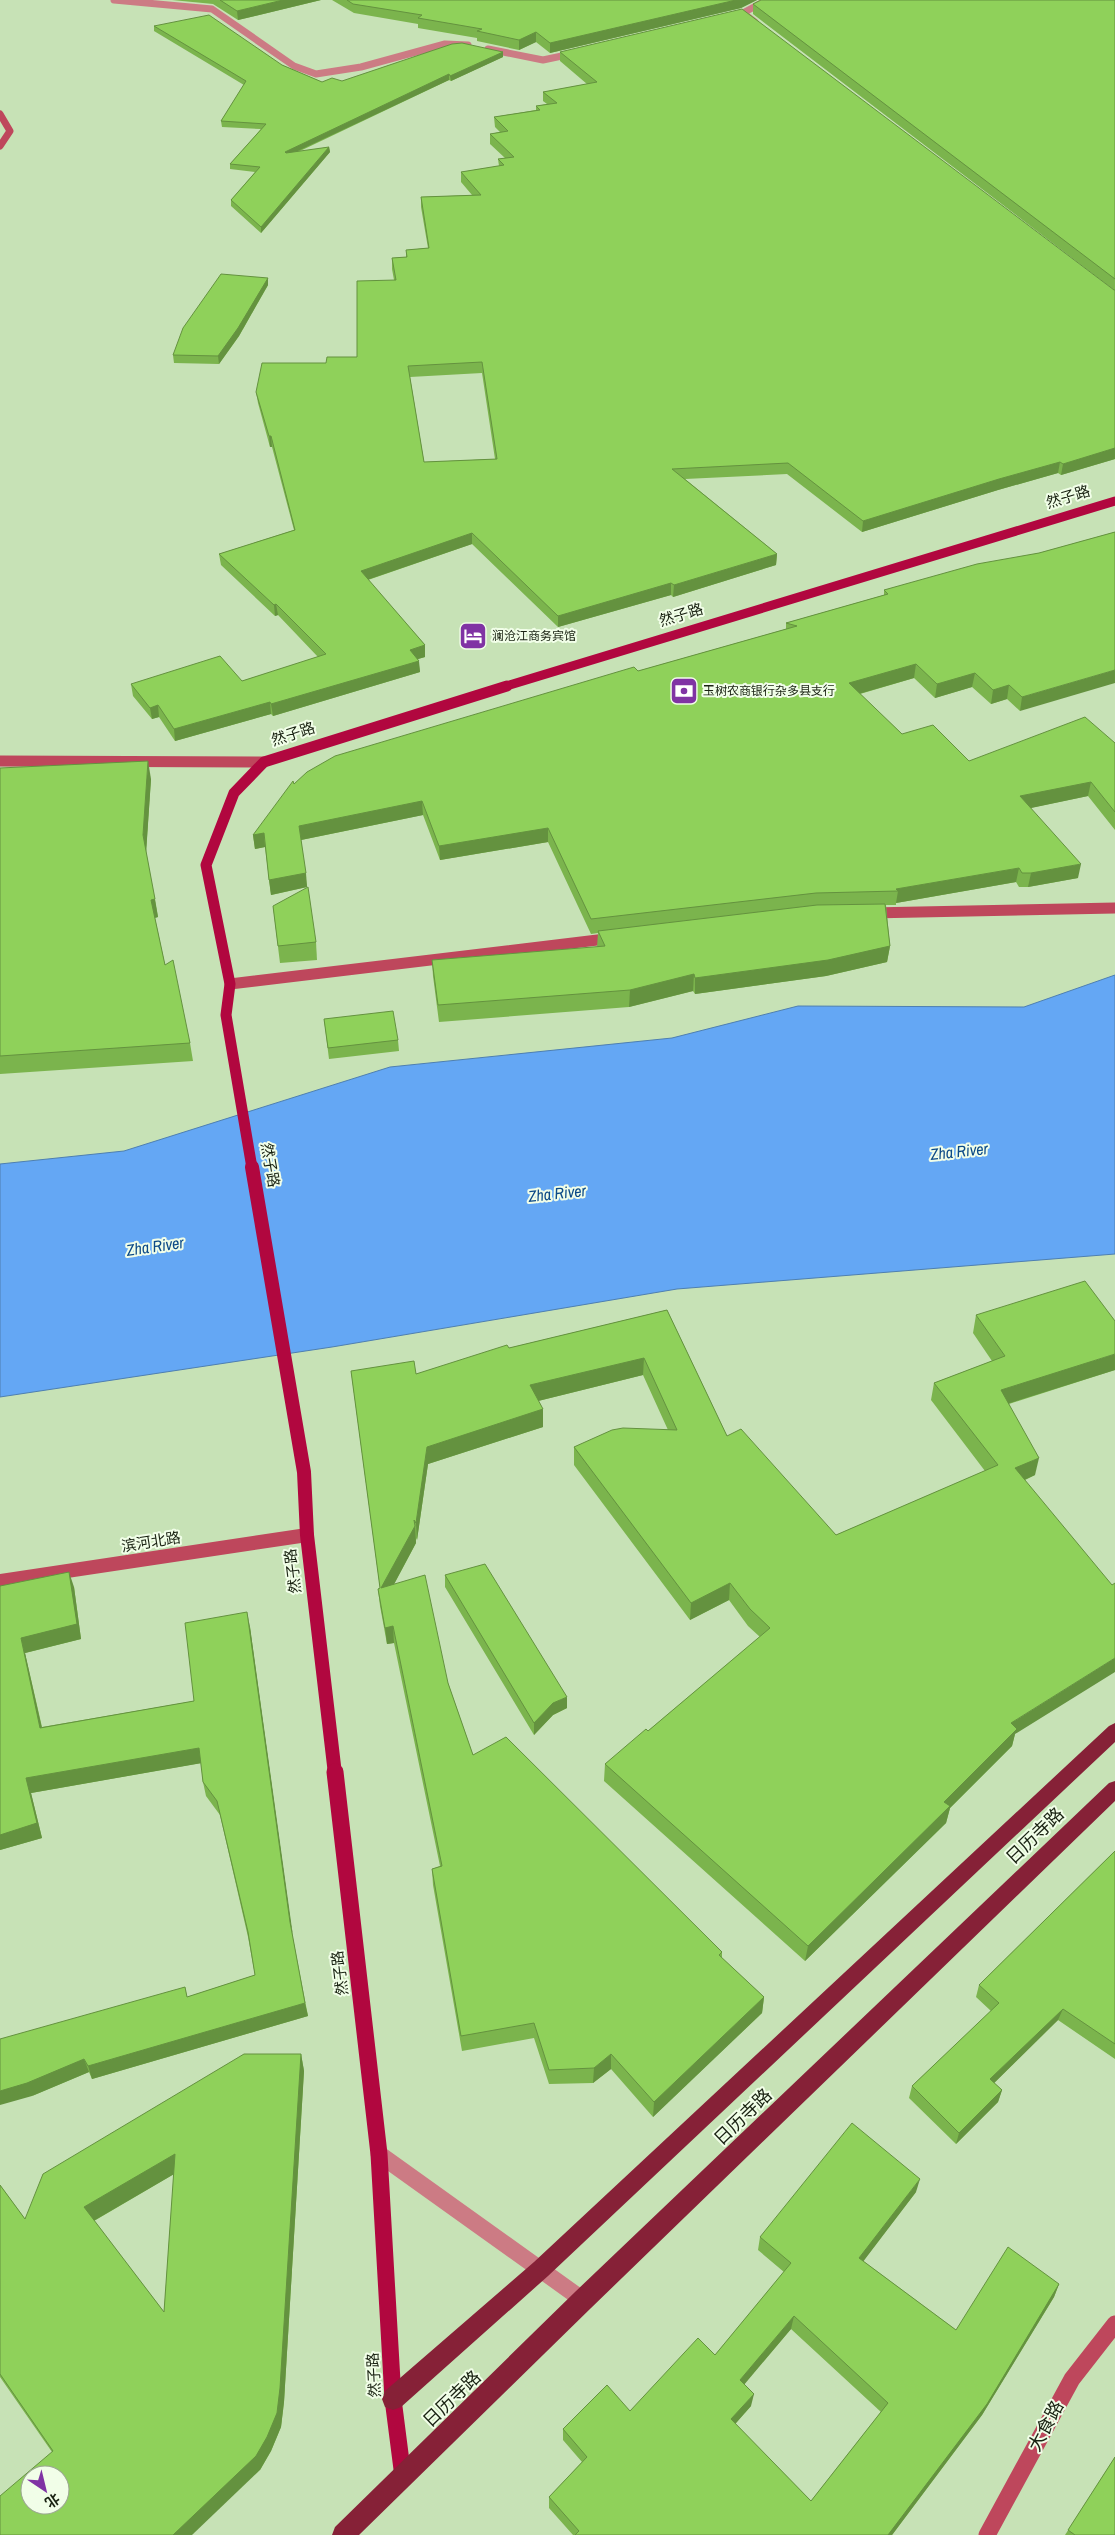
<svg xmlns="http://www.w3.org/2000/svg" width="1115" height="2535" font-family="'Archivo Narrow','Noto Sans SC',sans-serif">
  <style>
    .water { fill: #64a7f4; stroke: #4e7fb0 }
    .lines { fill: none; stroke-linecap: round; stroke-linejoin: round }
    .lane { stroke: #cc7b84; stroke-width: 7 }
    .street { stroke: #cc7b84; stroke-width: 17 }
    .secondary-far3 { stroke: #be475c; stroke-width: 7 }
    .secondary-far2 { stroke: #be475c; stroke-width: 11 }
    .secondary-far1 { stroke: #be475c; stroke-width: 14 }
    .secondary { stroke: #be475c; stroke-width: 17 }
    .primary-far3 { stroke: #b1073f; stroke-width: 9 }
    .primary-far2 { stroke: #b1073f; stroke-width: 11 }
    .primary-far1 { stroke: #b1073f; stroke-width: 14 }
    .primary { stroke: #b1073f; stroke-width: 17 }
    .highway { fill: #862137; fill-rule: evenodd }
    .wall { fill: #7bb44d; fill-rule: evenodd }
    .shaded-wall { fill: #64923f }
    .building { fill: #8fd15a; stroke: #64923f; fill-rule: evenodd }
    .labels { text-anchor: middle; stroke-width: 4; stroke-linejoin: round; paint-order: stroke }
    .far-poi-label { font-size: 12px; fill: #192212; stroke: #f1fee8; text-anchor: start }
    .street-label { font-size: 15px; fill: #192212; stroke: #f1fee8 }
    .water-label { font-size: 16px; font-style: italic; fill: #0c4a87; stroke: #f1fee8 }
    .near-street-label { font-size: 18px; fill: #192212; stroke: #f1fee8 }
  </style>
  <rect width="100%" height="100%" fill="#c7e2b6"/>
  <polygon class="water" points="1115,975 1115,1254 677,1289 332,1347 0,1397 0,1164 124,1151 390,1067 672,1038 798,1006 1024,1007"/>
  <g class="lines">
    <g class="lane">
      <polyline points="114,0 212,9 294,66 316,74 361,67 445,44 468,45"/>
      <polyline points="755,22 743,13 767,0"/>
      <polyline points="488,49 543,60 576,53"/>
    </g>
    <polyline class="street" points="379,2154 583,2300"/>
    <polyline class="secondary-far3" points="0,114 10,131 0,146"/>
    <g class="secondary-far2">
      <polyline points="0,761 264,762"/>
      <polyline points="870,913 1115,908"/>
      <polyline points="230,984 614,938"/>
    </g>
    <polyline class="secondary-far1" points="0,1581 307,1535"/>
    <polyline class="secondary" points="987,2535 1072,2379 1115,2324"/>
    <polyline class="primary-far3" points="503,687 1115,501"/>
    <polyline class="primary-far2" points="252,1168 226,1015 230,984 206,865 234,793 264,762 507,686"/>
    <polyline class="primary-far1" points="252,1167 304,1472 307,1535 335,1774"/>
    <polyline class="primary" points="335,1772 379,2154 393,2399 403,2477"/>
    <g class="highway">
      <polygon points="1115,1723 1115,1742 548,2276 401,2407 393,2410 385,2407 382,2399 385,2391 534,2262 1109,1726"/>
      <polygon points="1115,1781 1115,1801 591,2308 359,2535 332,2535 335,2527 575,2292 1109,1783"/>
    </g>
  </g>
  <g class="wall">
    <polygon points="172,0 321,0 238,20 213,4"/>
    <polygon points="332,0 757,0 741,8 550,53 536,42 519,50 477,41 477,38 418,28 418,24 354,13"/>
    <path d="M1115,0v459l-54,16 -3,-2 -60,17 -136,42 -75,-58 -102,5 92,75 -1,11 -103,32 -2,-2 -113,32 -86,-83 -104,36 57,65v12l-7,2 2,13 -147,44 -2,-2 -96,27 -16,-24 -7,2 -19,-23 -2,-12 111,-3 76,-24 -40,-42 -3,1 -54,-51 -2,-11 75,-24 -22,-83h-2l-12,-44 -2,-11 70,-29 31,-6 37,-77 -2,-11v-11l14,-1v-7l22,-2 -7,-41v-10l51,-2 -11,-13v-10l38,-6 -1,-7 7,-1 -15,-14v-10l10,-2 -5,-5 -1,-10 42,-7v-4l11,-2 -4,-3v-9l44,-8 -27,-23v-9l554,238 -361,-276v-10zM482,373l13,86 -71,3 -14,-85z"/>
    <polygon points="154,26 282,65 322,82 342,81 503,52 503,57 451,81 449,80 298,152 329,147 330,152 261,233 231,206 231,200 255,172 230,169 230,164 261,129 222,127 221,121 244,85 154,31"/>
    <polygon points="268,278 268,285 239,336 219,364 174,363 173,355"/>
    <polygon points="1115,532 1020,711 1007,699 991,704 972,687 935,698 914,678 860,694 902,734 969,761 1115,743 1115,830 1088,796 1030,808 1078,878 1028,887 1019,887 1016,882 896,903 896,905 886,905 890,946 887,962 826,976 695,994 693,991 629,1007 439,1022 433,976 432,960 597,947 598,933 591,934 548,842 440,860 423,815 301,840 307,887 271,895 265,847 255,849 253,835 294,784 638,671 786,629 786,623 884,595 884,590 1039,553"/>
    <polygon points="0,768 151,779 146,852 158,917 155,918 165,965 190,1043 193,1061 0,1074"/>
    <polygon points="273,906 316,942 317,960 280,963"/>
    <polygon points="324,1019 398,1040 399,1051 329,1059"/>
    <polygon points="667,1310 727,1436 836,1535 985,1471 931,1400 934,1383 992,1361 973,1333 976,1315 1115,1370 1009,1404 1035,1475 1025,1480 1015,1734 1012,1746 950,1808 946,1823 805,1961 604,1781 605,1764 648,1731 760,1637 748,1626 729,1600 690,1620 574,1465 574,1447 668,1430 643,1375 538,1401 543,1427 428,1464 417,1540 416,1538 416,1543 394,1584 448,1683 473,1755 722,1952 722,1958 764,1997 762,2013 653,2117 611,2069 593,2083 549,2084 534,2038 462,2051 433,1885 432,1869 440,1866 394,1643 387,1644 380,1606 378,1589 380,1588 351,1371 416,1374 509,1348"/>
    <polygon points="445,1575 567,1708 553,1715 534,1735 445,1587"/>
    <polygon points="0,1586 74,1587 81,1639 25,1653 42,1727 194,1701 250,1627 292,1933 308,2016 92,2079 89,2072 32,2096 185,1987 187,1997 255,1975 248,1937 220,1815 206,1796 203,1782 201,1763 31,1793 42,1838 0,1850"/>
    <polygon points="1115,1851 1115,2059 1058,2020 994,2083 1002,2090 998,2102 956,2144 909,2098 912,2086 991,2011 976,1997 979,1985"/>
    <path d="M301,2054l3,17 -20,331 -3,25 -10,24 -11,19 -208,-18 -52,-75v-192l25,34zM174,2174l-10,138 -70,-91z"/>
    <path d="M916,2192l-53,69 93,69 103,-46 -5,13 -72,118 -90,120h-319l-24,-27v-11l33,-35 -19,-22v-11l67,-18 85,-56 69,-83 -26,-22 2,-13zM791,2329l90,83 -70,89 -76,-77 16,-18 -7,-22z"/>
    <polygon points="1115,2457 1115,2535 1065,2535"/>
  </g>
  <g class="shaded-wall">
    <polygon points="283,0 321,0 238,20 237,11"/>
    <polygon points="736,0 757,0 741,8 550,53 550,43"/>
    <polygon points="536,32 536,42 519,50 519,40"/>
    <polygon points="503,52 503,57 451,81 450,76"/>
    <polygon points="449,74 449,80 285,157 285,152"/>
    <polygon points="329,147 330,152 261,233 261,227"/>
    <polygon points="268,278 268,285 239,336 219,364 218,356"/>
    <polygon points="269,436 271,436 272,447 270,447"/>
    <polygon points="1115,448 1115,459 1061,475 1063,464"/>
    <polygon points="1060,462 1058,473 998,490 862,532 863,521 999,479"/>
    <polygon points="472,533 472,544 361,582 361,571"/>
    <polygon points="777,554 776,565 673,597 674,585"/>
    <polygon points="671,583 671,595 558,627 558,616"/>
    <polygon points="276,604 278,615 275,616 274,605"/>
    <polygon points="425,645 425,657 411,661 410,650"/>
    <polygon points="419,661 420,672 273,716 271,704"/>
    <polygon points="916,664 914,678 848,697 849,683"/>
    <polygon points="1115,670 1115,683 1020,711 1022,697"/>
    <polygon points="975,673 972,687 935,698 937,684"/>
    <polygon points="1009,685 1007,699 991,704 993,690"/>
    <polygon points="270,702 271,714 175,741 174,729"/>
    <polygon points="158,705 159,717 152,719 150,708"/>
    <polygon points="148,761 151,779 146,854 143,835"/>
    <polygon points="1091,782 1088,796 1017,811 1020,796"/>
    <polygon points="422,801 423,815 301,840 299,826"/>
    <polygon points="548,828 548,842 440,860 439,846"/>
    <polygon points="264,833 265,847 255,849 253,835"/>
    <polygon points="1081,864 1078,878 1028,887 1031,873"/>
    <polygon points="1019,868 1016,882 896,903 898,891 896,889"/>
    <polygon points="306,873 307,887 271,895 269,880"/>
    <polygon points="155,899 158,917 154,918 151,900"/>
    <polygon points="890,946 887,962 826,976 695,994 695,978"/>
    <polygon points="694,974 693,991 629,1007 630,990"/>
    <polygon points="1115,1354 1115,1370 997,1407 1001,1390"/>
    <polygon points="644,1358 643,1375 530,1403 530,1385"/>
    <polygon points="543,1409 543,1427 428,1464 417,1540 416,1523 427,1447"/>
    <polygon points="1039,1458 1035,1475 1011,1486 1015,1468"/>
    <polygon points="415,1526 416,1543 383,1605 381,1588"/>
    <polygon points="69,1572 74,1587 81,1639 25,1653 45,1742 40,1728 21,1638"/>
    <polygon points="730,1583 729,1600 690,1620 691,1603"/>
    <polygon points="247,1612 250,1627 293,1936 290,1922"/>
    <polygon points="393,1626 394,1643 387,1644 385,1628"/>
    <polygon points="1115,1658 1115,1672 1015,1734 1012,1746 950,1808 946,1823 805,1961 808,1946 944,1802 1011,1723"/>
    <polygon points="567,1697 567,1708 553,1715 534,1735 534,1723 553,1703"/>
    <polygon points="199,1748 202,1763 31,1793 42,1838 0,1850 0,1835 26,1778"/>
    <polygon points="764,1997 762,2013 653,2117 654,2102"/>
    <polygon points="305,2003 308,2016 92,2079 88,2066"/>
    <polygon points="1063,2009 1058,2020 986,2091 990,2079"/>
    <polygon points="301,2054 304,2071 284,2402 281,2427 271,2451 260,2470 192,2535 173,2535"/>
    <polygon points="611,2054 611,2069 593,2083 594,2068"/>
    <polygon points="84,2059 89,2072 32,2096 0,2105 0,2091"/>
    <polygon points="1002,2090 998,2102 956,2144 959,2133"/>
    <polygon points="175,2154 181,2170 90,2223 84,2207"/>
    <polygon points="920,2179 916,2192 856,2271 859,2258"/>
    <polygon points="1059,2284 1054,2297 982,2415 892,2535 888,2535"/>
    <polygon points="794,2316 791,2329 738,2392 740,2380"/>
    <polygon points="754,2394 751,2406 729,2431 731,2419"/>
  </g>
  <g class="building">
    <polygon points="220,0 283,0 237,11"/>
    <polygon points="347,0 736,0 550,43 536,32 519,40 477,31 482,29 418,18 422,15 353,4"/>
    <polygon points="761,0 1115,0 1115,279 753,4"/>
    <path d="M742,9l372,281h1v158l-52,16 -3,-2 -61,17 -136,42 -75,-58 -116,6 105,85 -103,31 -3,-2 -113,33 -86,-83 -111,38 64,74 -15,5 9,11 -148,43 -1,-2 -96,27 -16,-24 -8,3 -19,-24 89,-28 22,25 84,-27 -50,-50 -2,1 -55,-51 76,-24 -24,-94h-2l-13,-44 6,-29h64l1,-6h30v-76l39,-1 -4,-22 15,-1 -1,-7 23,-2 -8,-51 60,-2 -20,-23 43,-7 -6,-6 16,-2 -24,-23 18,-3 -14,-14 46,-7 -4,-4 21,-3 -14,-11 54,-10 -37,-30zM482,362l15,97 -73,3 -16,-96z"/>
    <polygon points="209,15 282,65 322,82 332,78 342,81 452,44 462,43 503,52 450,76 449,74 285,152 286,153 329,147 261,227 231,200 260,167 230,164 266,124 221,121 246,81 154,26"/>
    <polygon points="221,274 268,278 238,328 218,356 173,355 183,328"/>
    <polygon points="1115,532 1115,670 1022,697 1009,685 993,690 975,673 937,684 916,664 849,683 902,734 933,725 969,761 1085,717 1115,743 1115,812 1091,782 1020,796 1081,864 1031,873 1022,873 1019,868 896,889 898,891 816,893 591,919 548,828 439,846 422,801 299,826 306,873 269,880 264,833 253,835 293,781 294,784 307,772 335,756 634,667 638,671 797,626 786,623 888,594 884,590 977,564 1039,553"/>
    <polygon points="148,761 143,835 155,899 151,900 165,965 173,960 190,1043 0,1056 0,768"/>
    <polygon points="308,887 316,942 278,946 273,906"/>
    <polygon points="885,904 890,946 828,960 695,978 694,974 630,990 438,1005 432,960 605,946 598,931 817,905"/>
    <polygon points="393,1011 398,1040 328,1048 324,1019"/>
    <polygon points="1085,1281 1115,1321 1115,1354 1001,1390 1039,1458 1015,1468 1112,1585 1115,1583 1115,1658 1011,1723 1017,1729 944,1802 950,1806 808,1946 605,1764 646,1729 648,1731 770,1628 750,1609 730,1583 691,1603 574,1447 612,1430 623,1428 677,1430 644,1358 530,1385 543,1409 427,1447 416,1523 414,1520 415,1526 381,1588 425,1575 448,1683 473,1755 506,1737 722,1952 719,1955 764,1997 654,2102 611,2054 594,2068 549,2070 534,2023 461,2036 432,1869 442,1866 393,1626 385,1628 378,1589 380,1588 351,1371 414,1361 416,1374 507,1345 509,1348 667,1310 727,1436 741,1429 836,1535 998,1465 934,1383 1005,1356 976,1315"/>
    <polygon points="485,1564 567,1697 553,1703 534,1723 445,1575"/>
    <polygon points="69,1572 77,1624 21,1638 40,1728 194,1701 185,1623 247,1612 290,1922 305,2003 88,2066 84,2059 27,2083 0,2091 0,2039 185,1987 187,1997 255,1975 248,1932 217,1801 203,1782 199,1748 26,1778 37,1823 0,1835 0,1586"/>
    <polygon points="1115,1851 1115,2044 1063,2009 990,2079 1002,2090 959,2133 912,2086 999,2003 979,1985"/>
    <path d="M244,2054h57l-21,334 -3,25 -10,24 -11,19 -83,79h-173v-39l53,-45 -53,-77v-189l25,34 18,-45zM175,2154l-11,158 -80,-105zM30,2475h30v30h-30z"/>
    <path d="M852,2123l68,56 -61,79 97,72 52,-83 51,37 -72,120 -99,131h-313l4,-4 -30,-34 38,-40 -24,-28 44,-44 23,26 68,-73 17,17 76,-92 -31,-26zM794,2316l94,87 -77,98 -80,-82 23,-25 -14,-14z"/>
    <polygon points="1115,2457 1115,2535 1075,2535 1068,2530"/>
  </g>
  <defs>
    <g id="hotel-square" transform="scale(1.4375)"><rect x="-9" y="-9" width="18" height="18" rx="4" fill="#8033a4" stroke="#f1fee8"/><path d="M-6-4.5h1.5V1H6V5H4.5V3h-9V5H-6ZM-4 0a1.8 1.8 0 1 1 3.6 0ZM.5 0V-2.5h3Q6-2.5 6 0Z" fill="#fff"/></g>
    <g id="bank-square" transform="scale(1.4375)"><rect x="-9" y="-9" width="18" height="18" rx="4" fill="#8033a4" stroke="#f1fee8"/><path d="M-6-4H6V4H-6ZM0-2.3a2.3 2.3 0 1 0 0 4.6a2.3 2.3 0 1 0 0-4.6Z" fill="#fff"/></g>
  </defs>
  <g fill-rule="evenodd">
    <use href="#hotel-square" x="473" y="636"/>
    <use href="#bank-square" x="684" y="691"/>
  </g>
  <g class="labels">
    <g class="far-poi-label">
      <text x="492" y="640">澜沧江商务宾馆</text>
      <text x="703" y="695">玉树农商银行杂多县支行</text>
    </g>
    <g class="street-label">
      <text transform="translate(1068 497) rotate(-17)" y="5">然子路</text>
      <text transform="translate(681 615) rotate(-17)" y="5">然子路</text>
      <text transform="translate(293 734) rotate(-18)" y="5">然子路</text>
      <text transform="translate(270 1165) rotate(80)" y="5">然子路</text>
      <text transform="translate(151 1542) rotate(-9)" y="5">滨河北路</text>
      <text transform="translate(293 1571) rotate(-97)" y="5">然子路</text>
      <text transform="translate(340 1973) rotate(-97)" y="5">然子路</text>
      <text transform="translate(374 2375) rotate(-93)" y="5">然子路</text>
    </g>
    <g class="water-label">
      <text transform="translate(959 1151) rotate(-6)" y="6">Zha River</text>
      <text transform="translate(557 1193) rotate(-6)" y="6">Zha River</text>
      <text transform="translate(155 1246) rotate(-8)" y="6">Zha River</text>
    </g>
    <g class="near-street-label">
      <text transform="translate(1035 1836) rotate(-44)" y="6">日历寺路</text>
      <text transform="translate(743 2117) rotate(-44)" y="6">日历寺路</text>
      <text transform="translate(452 2399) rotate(-44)" y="6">日历寺路</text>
      <text transform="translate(1046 2426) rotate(-62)" y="6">大食路</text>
    </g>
  </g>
  <g transform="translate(45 2490) rotate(145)"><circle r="24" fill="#f1fee8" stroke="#9ba692"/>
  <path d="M0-4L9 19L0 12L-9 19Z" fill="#8033a4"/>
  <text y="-8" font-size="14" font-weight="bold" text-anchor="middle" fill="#192212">北</text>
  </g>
</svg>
